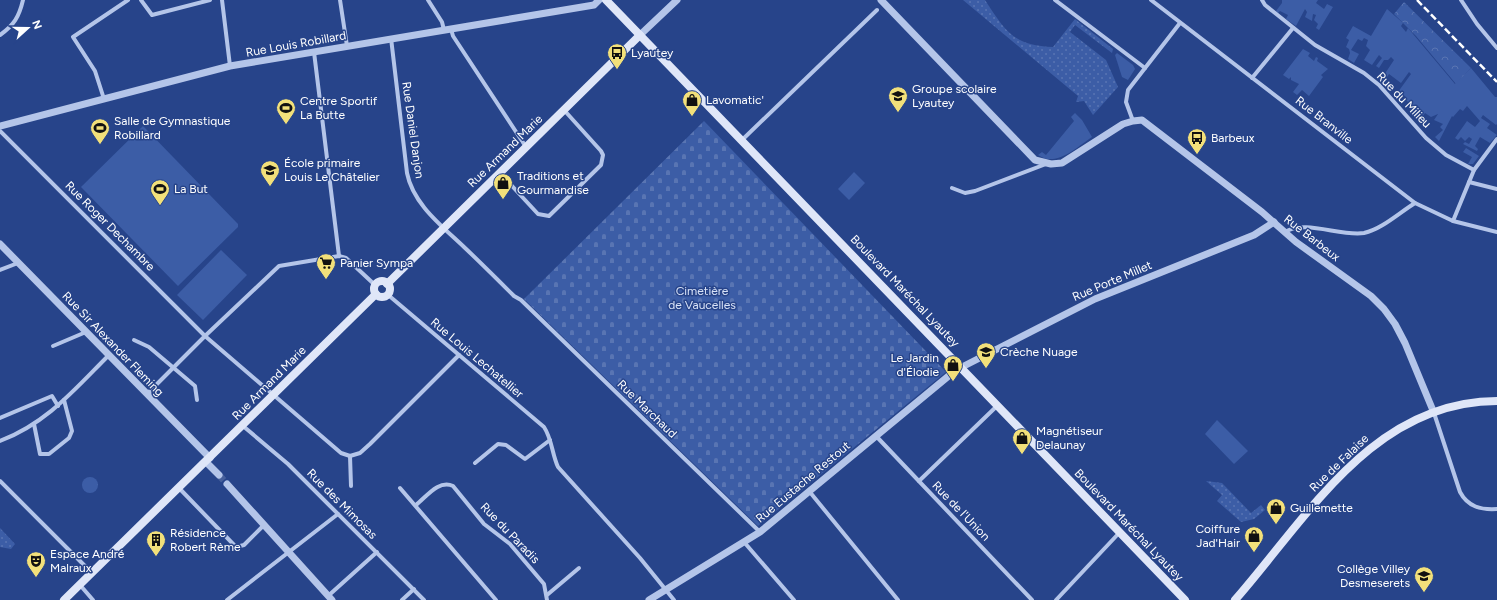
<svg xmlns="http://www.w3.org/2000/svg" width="1497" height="600" font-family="Figtree,sans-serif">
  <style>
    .grass { fill: url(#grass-dots) }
    .forest { fill: url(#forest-crowns) }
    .cemetery { fill: url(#cemetery-stones) }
    .park { fill: url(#park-tufts) }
    .garden { fill: #3c5da6 }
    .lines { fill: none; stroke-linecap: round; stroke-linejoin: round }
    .tertiary-tunnel { stroke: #47609c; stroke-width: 7; stroke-dasharray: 7 3.5; stroke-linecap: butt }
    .minor { stroke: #b4c5e9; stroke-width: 4 }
    .tertiary { stroke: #b4c5e9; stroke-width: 7 }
    .secondary { stroke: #dfe6f8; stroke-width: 8 }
    .rail { stroke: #fff; stroke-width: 2.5; stroke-dasharray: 7 3; stroke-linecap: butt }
    .labels { text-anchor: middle; stroke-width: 3; stroke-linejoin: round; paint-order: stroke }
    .street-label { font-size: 12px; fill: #fff; stroke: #27448a }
    .poi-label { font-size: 12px; fill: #fff; stroke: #27448a; text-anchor: start }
    .park-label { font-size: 12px; fill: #d8e2f7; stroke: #27448a }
  </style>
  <defs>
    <pattern id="grass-dots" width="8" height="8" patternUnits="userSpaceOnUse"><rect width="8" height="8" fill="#3c5da6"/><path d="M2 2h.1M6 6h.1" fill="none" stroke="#5975b3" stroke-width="1.8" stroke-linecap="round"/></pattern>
    <pattern id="forest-crowns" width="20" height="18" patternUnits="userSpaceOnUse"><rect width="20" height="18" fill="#3c5da6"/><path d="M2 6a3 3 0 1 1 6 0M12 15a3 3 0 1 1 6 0" fill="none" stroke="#5975b3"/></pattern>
    <pattern id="cemetery-stones" width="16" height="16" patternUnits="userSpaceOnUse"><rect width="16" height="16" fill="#3c5da6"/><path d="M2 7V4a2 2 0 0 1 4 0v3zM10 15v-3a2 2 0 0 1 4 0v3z" fill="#5975b3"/></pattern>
    <pattern id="park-tufts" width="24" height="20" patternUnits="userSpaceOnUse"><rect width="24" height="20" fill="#3c5da6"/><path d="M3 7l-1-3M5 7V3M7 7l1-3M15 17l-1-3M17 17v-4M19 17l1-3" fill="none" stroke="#5975b3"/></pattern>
  </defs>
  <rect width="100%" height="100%" fill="#27448a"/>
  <g class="grass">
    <path d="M963,0h22c21,32 28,45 68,47l22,-28 38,30 -1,4 -37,-28 -5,7 36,28 12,27 -25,28 -9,-14 -8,1 2,-6z"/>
    <polygon points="1206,481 1222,483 1251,513 1261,505 1265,510 1254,519 1241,522 1217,501 1222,495"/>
    <polygon points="0,528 15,544 11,549 0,547"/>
  </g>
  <polygon class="forest" points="1404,2 1471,68 1456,84 1416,36 1394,14"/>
  <polygon class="cemetery" points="704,121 946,372 758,526 524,299"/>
  <circle class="park" cx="90" cy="485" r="8"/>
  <g class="garden">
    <polygon points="1282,0 1318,0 1316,3 1324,9 1327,4 1333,7 1319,30 1316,28 1318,24 1314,20 1316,15 1313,14 1312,21 1305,17 1307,12 1305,9 1296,26 1286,19 1288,15 1280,11 1278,13 1276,11 1282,3"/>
    <polygon points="1387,9 1403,23 1401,26 1406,32 1408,28 1455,84 1471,68 1495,97 1497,97 1497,124 1496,125 1483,115 1481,118 1490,124 1487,128 1497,135 1490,143 1480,137 1475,146 1478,149 1477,151 1463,144 1465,142 1469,144 1472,139 1469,137 1465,141 1461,137 1458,140 1455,138 1467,121 1475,127 1480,121 1467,106 1463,111 1460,109 1453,117 1452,116 1439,141 1435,137 1443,130 1440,127 1443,124 1434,120 1438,114 1431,117 1425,113 1423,116 1406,100 1407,99 1405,96 1402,96 1398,92 1411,74 1409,72 1401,83 1389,74 1387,77 1384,75 1394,60 1391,57 1388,60 1384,60 1379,68 1376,66 1382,58 1379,55 1372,65 1364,60 1370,50 1366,46 1368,40 1364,38 1362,41 1358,39 1351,50 1359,54 1354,63 1348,59 1350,53 1349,49 1346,47 1349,40 1346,38 1353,26 1371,36"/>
    <polygon points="1303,49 1310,53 1308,56 1314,61 1316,57 1318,58 1317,61 1328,69 1321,75 1323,77 1309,96 1302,90 1297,95 1293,92 1299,84 1291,80 1291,77 1289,79 1283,75"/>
    <polygon points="1117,53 1133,65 1135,69 1128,80 1122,77 1115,55"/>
    <path d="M1075,113l7,7 10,17c-15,10 -36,31 -54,18l4,-3 4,3 28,-34 -3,-4z"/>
    <polygon points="143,126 238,224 238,227 178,286 81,187"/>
    <polygon points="1466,148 1479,156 1473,164 1468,164 1472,157 1463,152"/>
    <polygon points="854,172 865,183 849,200 838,189"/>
    <polygon points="221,250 247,275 203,320 177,295"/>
    <polygon points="1217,420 1248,451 1234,464 1205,434"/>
  </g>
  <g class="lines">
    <polyline class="tertiary-tunnel" points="219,475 227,484"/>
    <g class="minor">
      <polyline points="141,0 152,15 210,0"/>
      <polyline points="222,0 230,66"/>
      <polyline points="340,0 347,46"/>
      <polyline points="428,0 442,22 444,30"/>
      <polyline points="1055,0 1145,68"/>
      <polyline points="1151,0 1415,203 1453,221 1497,232"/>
      <polyline points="1262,0 1265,5 1315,45 1364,73 1379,85 1426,138 1446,155 1474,170"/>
      <polyline points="1461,0 1477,24 1497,48"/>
      <polyline points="451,29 453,36 526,147"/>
      <path d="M0,35c14,-10 19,-18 23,-35"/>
      <path d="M391,38l16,135c6,31 35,53 57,74 17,16 34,33 50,49l7,4 239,232"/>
      <polyline points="314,52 339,256"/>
      <polyline points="1252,78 1293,28"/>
      <polyline points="104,99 95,71 73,37 128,0"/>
      <polyline points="1133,121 1126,102 1128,90 1180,23"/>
      <polyline points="0,131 205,336 147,394"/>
      <polyline points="742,140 877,10"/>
      <polyline points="500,173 538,214 549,216 601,165 603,155 601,151 564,110"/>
      <polyline points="1469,182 1497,189"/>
      <polyline points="952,188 965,193 975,191 1046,164"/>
      <polyline points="1453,221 1474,170 1497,139"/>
      <path d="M1285,232c20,-13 56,5 79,1 18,-4 35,-20 51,-30"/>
      <polyline points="0,270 18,263"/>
      <polyline points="375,285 346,258 339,256 279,266 205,336 341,453 350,456 360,453 370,444 459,355"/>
      <path d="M387,294l157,133c8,12 8,27 14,40l82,91 34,42"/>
      <polyline points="134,340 149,347 195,386 197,400"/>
      <polyline points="53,346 86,332"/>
      <path d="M1434,413l26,79c8,15 21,18 37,17"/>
      <polyline points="0,418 52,396 58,406"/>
      <polyline points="34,424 40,454 49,454 69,438 72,431 64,400"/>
      <polyline points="243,426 288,464 424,600"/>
      <polyline points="876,436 1032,600"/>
      <path d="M0,441c47,-18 74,-51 109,-86"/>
      <polyline points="350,456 351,486"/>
      <polyline points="475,463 498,444 506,445 525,459 550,440"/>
      <polyline points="0,481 92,573"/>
      <polyline points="919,481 998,405"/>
      <polyline points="179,488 236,547 244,545 264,525"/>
      <polyline points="400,488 496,600"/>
      <polyline points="809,491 898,600"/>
      <path d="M416,505c10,-8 23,-26 37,-19l31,38 26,20 34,40 3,16"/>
      <polyline points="744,542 794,600"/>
      <polyline points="80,585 93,600"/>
      <polyline points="547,595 579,568"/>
      <polyline points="328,596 377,552"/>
      <polyline points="227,600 338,514"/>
      <polyline points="402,600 414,589"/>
      <polyline points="1056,600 1120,532"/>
    </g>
    <g class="tertiary">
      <polyline points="881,0 1035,160 1051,164 1062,163 1123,124 1133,121 1142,120 1262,212 1296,242 1371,296 1384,309 1395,324 1405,343 1434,413"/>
      <polyline points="640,35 677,0"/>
      <polyline points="0,126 230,66 594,5 599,0"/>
      <polyline points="0,244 210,458"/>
      <polyline points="206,462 219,475"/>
      <polyline points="227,484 332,600"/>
      <polyline points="649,600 760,532 951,374 962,367 1095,299 1254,235 1274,222"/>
    </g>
    <g class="secondary">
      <polyline points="606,0 1185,600"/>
      <circle cx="382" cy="289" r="8"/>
      <polyline points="387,284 640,35"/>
      <polyline points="64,600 376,294"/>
      <path d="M1235,600c72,-82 138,-199 262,-199"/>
    </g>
    <polyline class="rail" points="1417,0 1497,82"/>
  </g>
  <defs>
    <g id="bus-pin" transform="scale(1)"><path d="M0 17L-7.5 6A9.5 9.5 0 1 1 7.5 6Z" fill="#f2e07a" stroke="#27448a"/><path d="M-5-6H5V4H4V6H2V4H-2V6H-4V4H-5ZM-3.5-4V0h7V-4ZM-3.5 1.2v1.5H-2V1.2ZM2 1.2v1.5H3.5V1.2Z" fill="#111"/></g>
    <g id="school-pin" transform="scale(1)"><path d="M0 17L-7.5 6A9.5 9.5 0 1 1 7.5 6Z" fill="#f2e07a" stroke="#27448a"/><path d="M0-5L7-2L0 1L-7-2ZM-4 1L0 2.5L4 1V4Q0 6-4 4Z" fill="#111"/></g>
    <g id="shop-pin" transform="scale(1)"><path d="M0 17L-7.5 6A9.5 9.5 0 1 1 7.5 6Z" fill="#f2e07a" stroke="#27448a"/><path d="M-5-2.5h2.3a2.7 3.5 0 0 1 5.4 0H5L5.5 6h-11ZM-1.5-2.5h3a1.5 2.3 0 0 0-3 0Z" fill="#111"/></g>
    <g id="stadium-pin" transform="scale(1)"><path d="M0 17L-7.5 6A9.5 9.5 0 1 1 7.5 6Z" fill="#f2e07a" stroke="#27448a"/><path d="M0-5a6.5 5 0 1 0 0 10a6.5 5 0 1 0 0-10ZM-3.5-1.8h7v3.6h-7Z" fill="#111"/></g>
    <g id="supermarket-pin" transform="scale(1)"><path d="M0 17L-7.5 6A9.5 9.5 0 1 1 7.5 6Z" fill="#f2e07a" stroke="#27448a"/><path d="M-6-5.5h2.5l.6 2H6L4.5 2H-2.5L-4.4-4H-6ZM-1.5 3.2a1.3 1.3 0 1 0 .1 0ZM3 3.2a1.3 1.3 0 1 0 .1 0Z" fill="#111"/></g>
    <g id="building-pin" transform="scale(1)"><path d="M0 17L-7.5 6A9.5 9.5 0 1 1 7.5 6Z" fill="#f2e07a" stroke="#27448a"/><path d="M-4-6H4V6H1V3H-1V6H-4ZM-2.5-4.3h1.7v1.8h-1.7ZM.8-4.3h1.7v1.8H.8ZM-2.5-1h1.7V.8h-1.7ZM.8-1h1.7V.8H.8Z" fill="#111"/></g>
    <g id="theatre-pin" transform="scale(1)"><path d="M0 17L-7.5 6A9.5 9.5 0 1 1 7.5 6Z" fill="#f2e07a" stroke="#27448a"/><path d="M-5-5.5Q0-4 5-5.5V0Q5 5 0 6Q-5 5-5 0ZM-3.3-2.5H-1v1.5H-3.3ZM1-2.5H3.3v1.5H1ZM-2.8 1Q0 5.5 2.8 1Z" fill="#111"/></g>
  </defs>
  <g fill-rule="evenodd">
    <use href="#bus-pin" x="617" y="53"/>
    <use href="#school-pin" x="898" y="96"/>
    <use href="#shop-pin" x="692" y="100"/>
    <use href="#stadium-pin" x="286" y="108"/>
    <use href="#stadium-pin" x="100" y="128"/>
    <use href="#bus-pin" x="1197" y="138"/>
    <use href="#school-pin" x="270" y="170"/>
    <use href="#shop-pin" x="503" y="183"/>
    <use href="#stadium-pin" x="160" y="189"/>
    <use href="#supermarket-pin" x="326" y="263"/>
    <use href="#school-pin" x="986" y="352"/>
    <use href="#shop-pin" x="953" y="365"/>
    <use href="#shop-pin" x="1022" y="438"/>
    <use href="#shop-pin" x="1276" y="508"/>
    <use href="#shop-pin" x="1254" y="536"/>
    <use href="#building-pin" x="156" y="540"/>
    <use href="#theatre-pin" x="36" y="561"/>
    <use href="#school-pin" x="1424" y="576"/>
  </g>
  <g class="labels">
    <g class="street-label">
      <text transform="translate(296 44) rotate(-10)" y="4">Rue Louis Robillard</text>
      <text transform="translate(1404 100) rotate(46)" y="4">Rue du Milieu</text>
      <text transform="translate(1324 120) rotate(38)" y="4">Rue Branville</text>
      <text transform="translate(413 130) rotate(82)" y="4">Rue Daniel Danjon</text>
      <text transform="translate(505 151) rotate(-44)" y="4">Rue Armand Marie</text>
      <text transform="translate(110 226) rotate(45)" y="4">Rue Roger Dechambre</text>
      <text transform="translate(1312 238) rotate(38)" y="4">Rue Barbeux</text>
      <text transform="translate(1112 281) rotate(-23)" y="4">Rue Porte Millet</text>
      <text transform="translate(905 291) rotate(46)" y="4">Boulevard Maréchal Lyautey</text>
      <text transform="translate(113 344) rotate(46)" y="4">Rue Sir Alexander Fleming</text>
      <text transform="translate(477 358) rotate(40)" y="4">Rue Louis Lechatellier</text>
      <text transform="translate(269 383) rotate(-45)" y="4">Rue Armand Marie</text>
      <text transform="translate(647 409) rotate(44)" y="4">Rue Marchaud</text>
      <text transform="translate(1339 463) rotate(-44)" y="4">Rue de Falaise</text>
      <text transform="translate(803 482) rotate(-40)" y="4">Rue Eustache Restout</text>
      <text transform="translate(342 504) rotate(45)" y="4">Rue des Mimosas</text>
      <text transform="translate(961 511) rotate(46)" y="4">Rue de l'Union</text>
      <text transform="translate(1129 525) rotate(46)" y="4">Boulevard Maréchal Lyautey</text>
      <text transform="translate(510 533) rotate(46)" y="4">Rue du Paradis</text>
    </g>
    <g class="poi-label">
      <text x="631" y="57">Lyautey</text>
      <text x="912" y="93">Groupe scolaire<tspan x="912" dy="14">Lyautey</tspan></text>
      <text x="706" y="104">Lavomatic'</text>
      <text x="300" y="105">Centre Sportif<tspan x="300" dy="14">La Butte</tspan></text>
      <text x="114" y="125">Salle de Gymnastique<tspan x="114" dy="14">Robillard</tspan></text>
      <text x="1211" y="142">Barbeux</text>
      <text x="284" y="167">École primaire<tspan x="284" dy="14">Louis Le Châtelier</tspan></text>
      <text x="517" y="180">Traditions et<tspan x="517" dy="14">Gourmandise</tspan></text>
      <text x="174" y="193">La But</text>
      <text x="340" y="267">Panier Sympa</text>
      <text x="1000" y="356">Crèche Nuage</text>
      <text x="939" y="362" text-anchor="end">Le Jardin<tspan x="939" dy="14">d'Élodie</tspan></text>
      <text x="1036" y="435">Magnétiseur<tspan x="1036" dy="14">Delaunay</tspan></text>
      <text x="1290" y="512">Guillemette</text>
      <text x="1240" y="533" text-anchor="end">Coiffure<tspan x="1240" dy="14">Jad'Hair</tspan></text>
      <text x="170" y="537">Résidence<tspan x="170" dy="14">Robert Rème</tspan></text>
      <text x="50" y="558">Espace André<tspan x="50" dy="14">Malraux</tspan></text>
      <text x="1410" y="573" text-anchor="end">Collège Villey<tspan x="1410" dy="14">Desmeserets</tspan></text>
    </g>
    <g class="park-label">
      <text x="702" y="295">Cimetière<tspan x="702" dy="14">de Vaucelles</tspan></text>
    </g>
  </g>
  <g transform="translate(28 28) rotate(69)" stroke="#27448a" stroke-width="3" paint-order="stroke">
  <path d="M0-3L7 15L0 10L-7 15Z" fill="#ffffff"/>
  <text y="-6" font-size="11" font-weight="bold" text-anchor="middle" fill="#ffffff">N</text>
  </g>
</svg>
